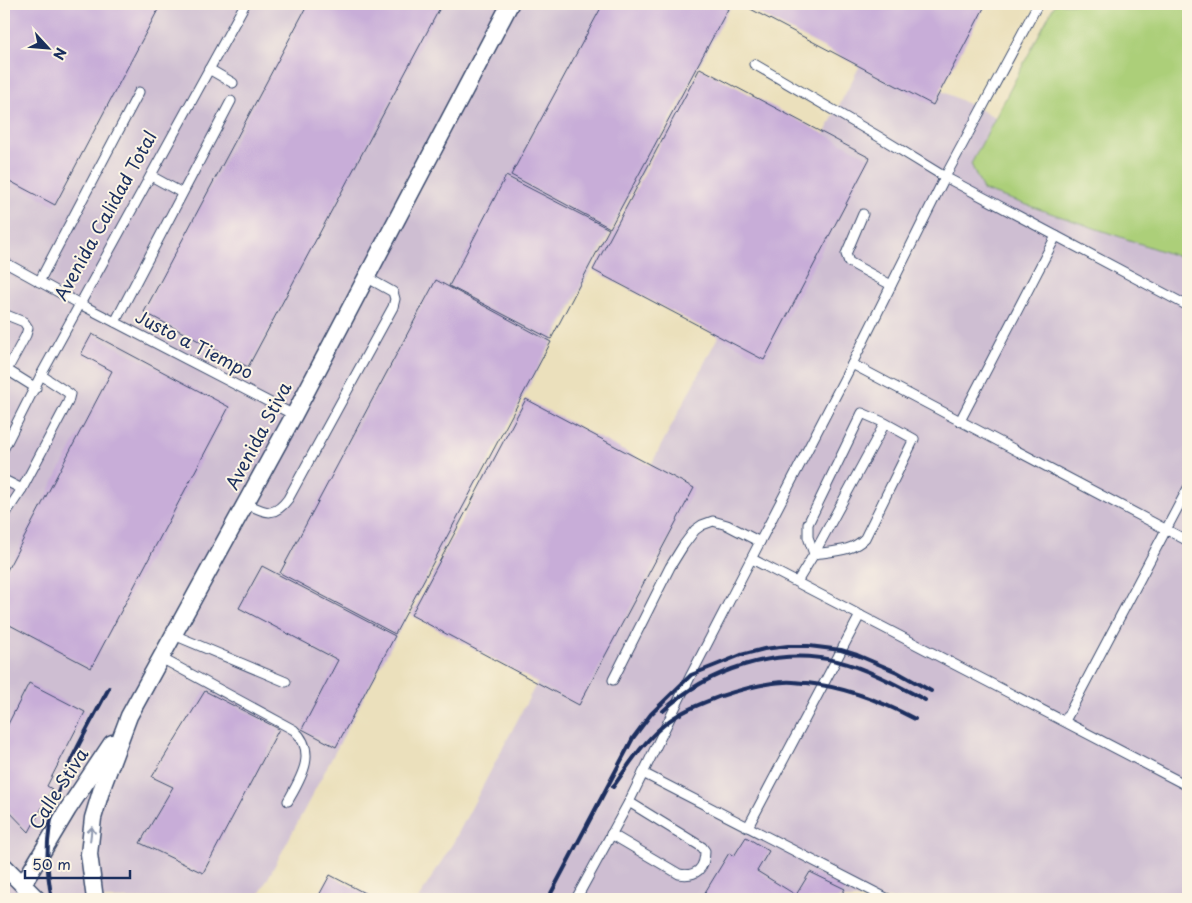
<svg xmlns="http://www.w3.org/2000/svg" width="1192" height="903" font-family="'Playpen Sans',sans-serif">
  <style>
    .industrial { fill: #cebed2 }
    .green { fill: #accf79; stroke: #647f6c }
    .building { fill: #c8add8 }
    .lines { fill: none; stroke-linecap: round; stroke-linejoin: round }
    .service-casing { stroke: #3a4a6c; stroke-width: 11 }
    .minor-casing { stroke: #3a4a6c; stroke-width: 19 }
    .service { stroke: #fff; stroke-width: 9 }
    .minor { stroke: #fff; stroke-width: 16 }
    .rail { stroke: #1b2f5e; stroke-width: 4 }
    .oneway { stroke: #8d97ae }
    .labels { text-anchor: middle; stroke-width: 4; stroke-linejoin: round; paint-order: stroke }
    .street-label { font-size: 18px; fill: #1b2f5e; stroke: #fcf5e5 }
  </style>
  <rect width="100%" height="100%" fill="#fcf5e5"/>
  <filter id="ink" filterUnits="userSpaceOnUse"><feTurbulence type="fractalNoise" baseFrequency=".02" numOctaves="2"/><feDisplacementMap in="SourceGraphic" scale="10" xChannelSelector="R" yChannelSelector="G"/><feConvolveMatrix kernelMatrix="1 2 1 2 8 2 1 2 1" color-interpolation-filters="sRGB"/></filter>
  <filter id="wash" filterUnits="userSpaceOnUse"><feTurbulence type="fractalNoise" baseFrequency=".0096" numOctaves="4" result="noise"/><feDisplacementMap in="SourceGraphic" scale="20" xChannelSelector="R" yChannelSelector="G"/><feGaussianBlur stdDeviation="1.12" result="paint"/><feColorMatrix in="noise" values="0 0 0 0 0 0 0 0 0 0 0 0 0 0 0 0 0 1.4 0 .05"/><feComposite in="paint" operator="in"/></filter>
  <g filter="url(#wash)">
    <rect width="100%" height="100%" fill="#ebe0bc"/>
    <g class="industrial">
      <polygon points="4,4 732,4 257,899 4,899"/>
      <polygon points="866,54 1188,211 1188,899 418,899 453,843"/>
    </g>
    <polygon class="green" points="1055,4 1188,4 1188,260 983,190 971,164"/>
    <g id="blocks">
      <g class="building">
        <polygon points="4,4 161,4 55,205 4,178"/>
        <polygon points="308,4 442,4 248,367 144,312"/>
        <polygon points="603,4 718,4 728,9 610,228 511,175"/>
        <polygon points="741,4 986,4 933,105"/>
        <polygon points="700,68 870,158 764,360 593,270"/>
        <polygon points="506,176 609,229 551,339 449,286"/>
        <polygon points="436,280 551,342 395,634 280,573"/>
        <polygon points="92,334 229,407 91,668 4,622 4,576 112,371 81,354"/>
        <polygon points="526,399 694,488 579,705 411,615"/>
        <polygon points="262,566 395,636 336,747 302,729 338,660 239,608"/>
        <polygon points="29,683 85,712 47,786 52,789 29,832 4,806 4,732"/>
        <polygon points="205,691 279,729 203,873 140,843 173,787 152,777"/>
        <polygon points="746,837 769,851 757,871 796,895 810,872 845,889 838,899 701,899 729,853 734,856"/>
        <polygon points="330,875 376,899 317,899"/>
      </g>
    </g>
  </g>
  <g filter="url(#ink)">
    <use href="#blocks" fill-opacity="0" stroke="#3a4a6c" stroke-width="1"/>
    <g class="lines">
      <g class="service-casing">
        <g id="service">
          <polyline points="754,64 881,138 945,177 1188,306"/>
          <polyline points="209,69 233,83"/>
          <polyline points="151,176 182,193"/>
          <polyline points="863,214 846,254 849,262 891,285"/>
          <polyline points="4,262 80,304 294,415"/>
          <polyline points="39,282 139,92"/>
          <polyline points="4,314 24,322 28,328 26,335 7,370"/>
          <polyline points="115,322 231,101"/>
          <polyline points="852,364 1188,541"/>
          <polyline points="4,368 36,388"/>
          <polyline points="960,421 1056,236"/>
          <polyline points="4,448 41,375 245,4"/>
          <polyline points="4,480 22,489"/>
          <path d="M245,503c20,9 28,16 43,-4l105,-192 2,-8 -2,-7 -27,-15"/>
          <polyline points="4,516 22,489 68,402 70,394 41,375"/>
          <polyline points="752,559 1188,786"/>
          <path d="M797,582l17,-28 71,-131 -23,-10 -54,111v13l6,17c18,-3 38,-2 51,-16l49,-99 -29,-16"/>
          <polyline points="174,635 286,682"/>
          <path d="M161,658l133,72c24,22 7,48 -6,71"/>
          <polyline points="613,680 670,567 683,546 695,530 702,525 713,521 727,525 760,542"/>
          <polyline points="1065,721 1188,488"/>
          <polyline points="643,773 888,899"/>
          <polyline points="748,827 860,615"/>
          <path d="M611,834l68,40c17,3 26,-5 26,-23l-3,-4 -73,-45"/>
          <polyline points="576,899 629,802 691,675 852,364 945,177 1038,4"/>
        </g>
      </g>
      <g class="minor-casing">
        <g id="minor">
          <polyline points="4,866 37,899"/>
          <polyline points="23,884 68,809 112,743"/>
          <polyline points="95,899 89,854 93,818 102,788 129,716 294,415 510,4"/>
        </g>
      </g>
      <use href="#service" class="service"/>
      <use href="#minor" class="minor"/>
      <g class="rail">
        <path d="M663,711c44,-41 114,-65 174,-50 31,8 60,24 88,39"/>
        <path d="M613,787c15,-21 30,-45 51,-62 16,-14 37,-21 57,-29 21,-7 42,-13 63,-14 8,-1 16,1 23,1 39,4 74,18 108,36"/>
        <path d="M52,899c-18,-85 19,-139 57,-211"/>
        <polyline points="548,899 633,738 651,714 691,675 741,655 764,649 788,646 809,646 841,650 857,655 897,672 931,691"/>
      </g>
    </g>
    <defs><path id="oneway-shaft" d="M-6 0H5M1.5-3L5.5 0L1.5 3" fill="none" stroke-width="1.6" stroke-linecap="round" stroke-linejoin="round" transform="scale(1.25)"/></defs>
    <use class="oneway" href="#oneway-shaft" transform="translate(91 834) rotate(-83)"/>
  </g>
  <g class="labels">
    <g class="street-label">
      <text transform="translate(106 216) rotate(-61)" y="6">Avenida Calidad Total</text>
      <text transform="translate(194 345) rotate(27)" y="6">Justo a Tiempo</text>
      <text transform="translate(259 436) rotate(-62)" y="6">Avenida Stiva</text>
      <text transform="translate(59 789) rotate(-57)" y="6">Calle Stiva</text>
    </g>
  </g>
  <rect width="1192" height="903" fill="none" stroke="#fcf5e5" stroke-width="20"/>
  <g transform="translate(48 48) rotate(116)" stroke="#fcf5e5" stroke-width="4" paint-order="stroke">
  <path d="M0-4L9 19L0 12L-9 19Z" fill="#1b2f5e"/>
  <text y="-8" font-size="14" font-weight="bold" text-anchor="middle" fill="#1b2f5e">N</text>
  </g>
  <path d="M25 870v8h105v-8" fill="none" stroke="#1b2f5e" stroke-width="2.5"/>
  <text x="32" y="870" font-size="15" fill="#1b2f5e" stroke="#fcf5e5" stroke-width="4" paint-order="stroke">50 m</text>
</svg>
